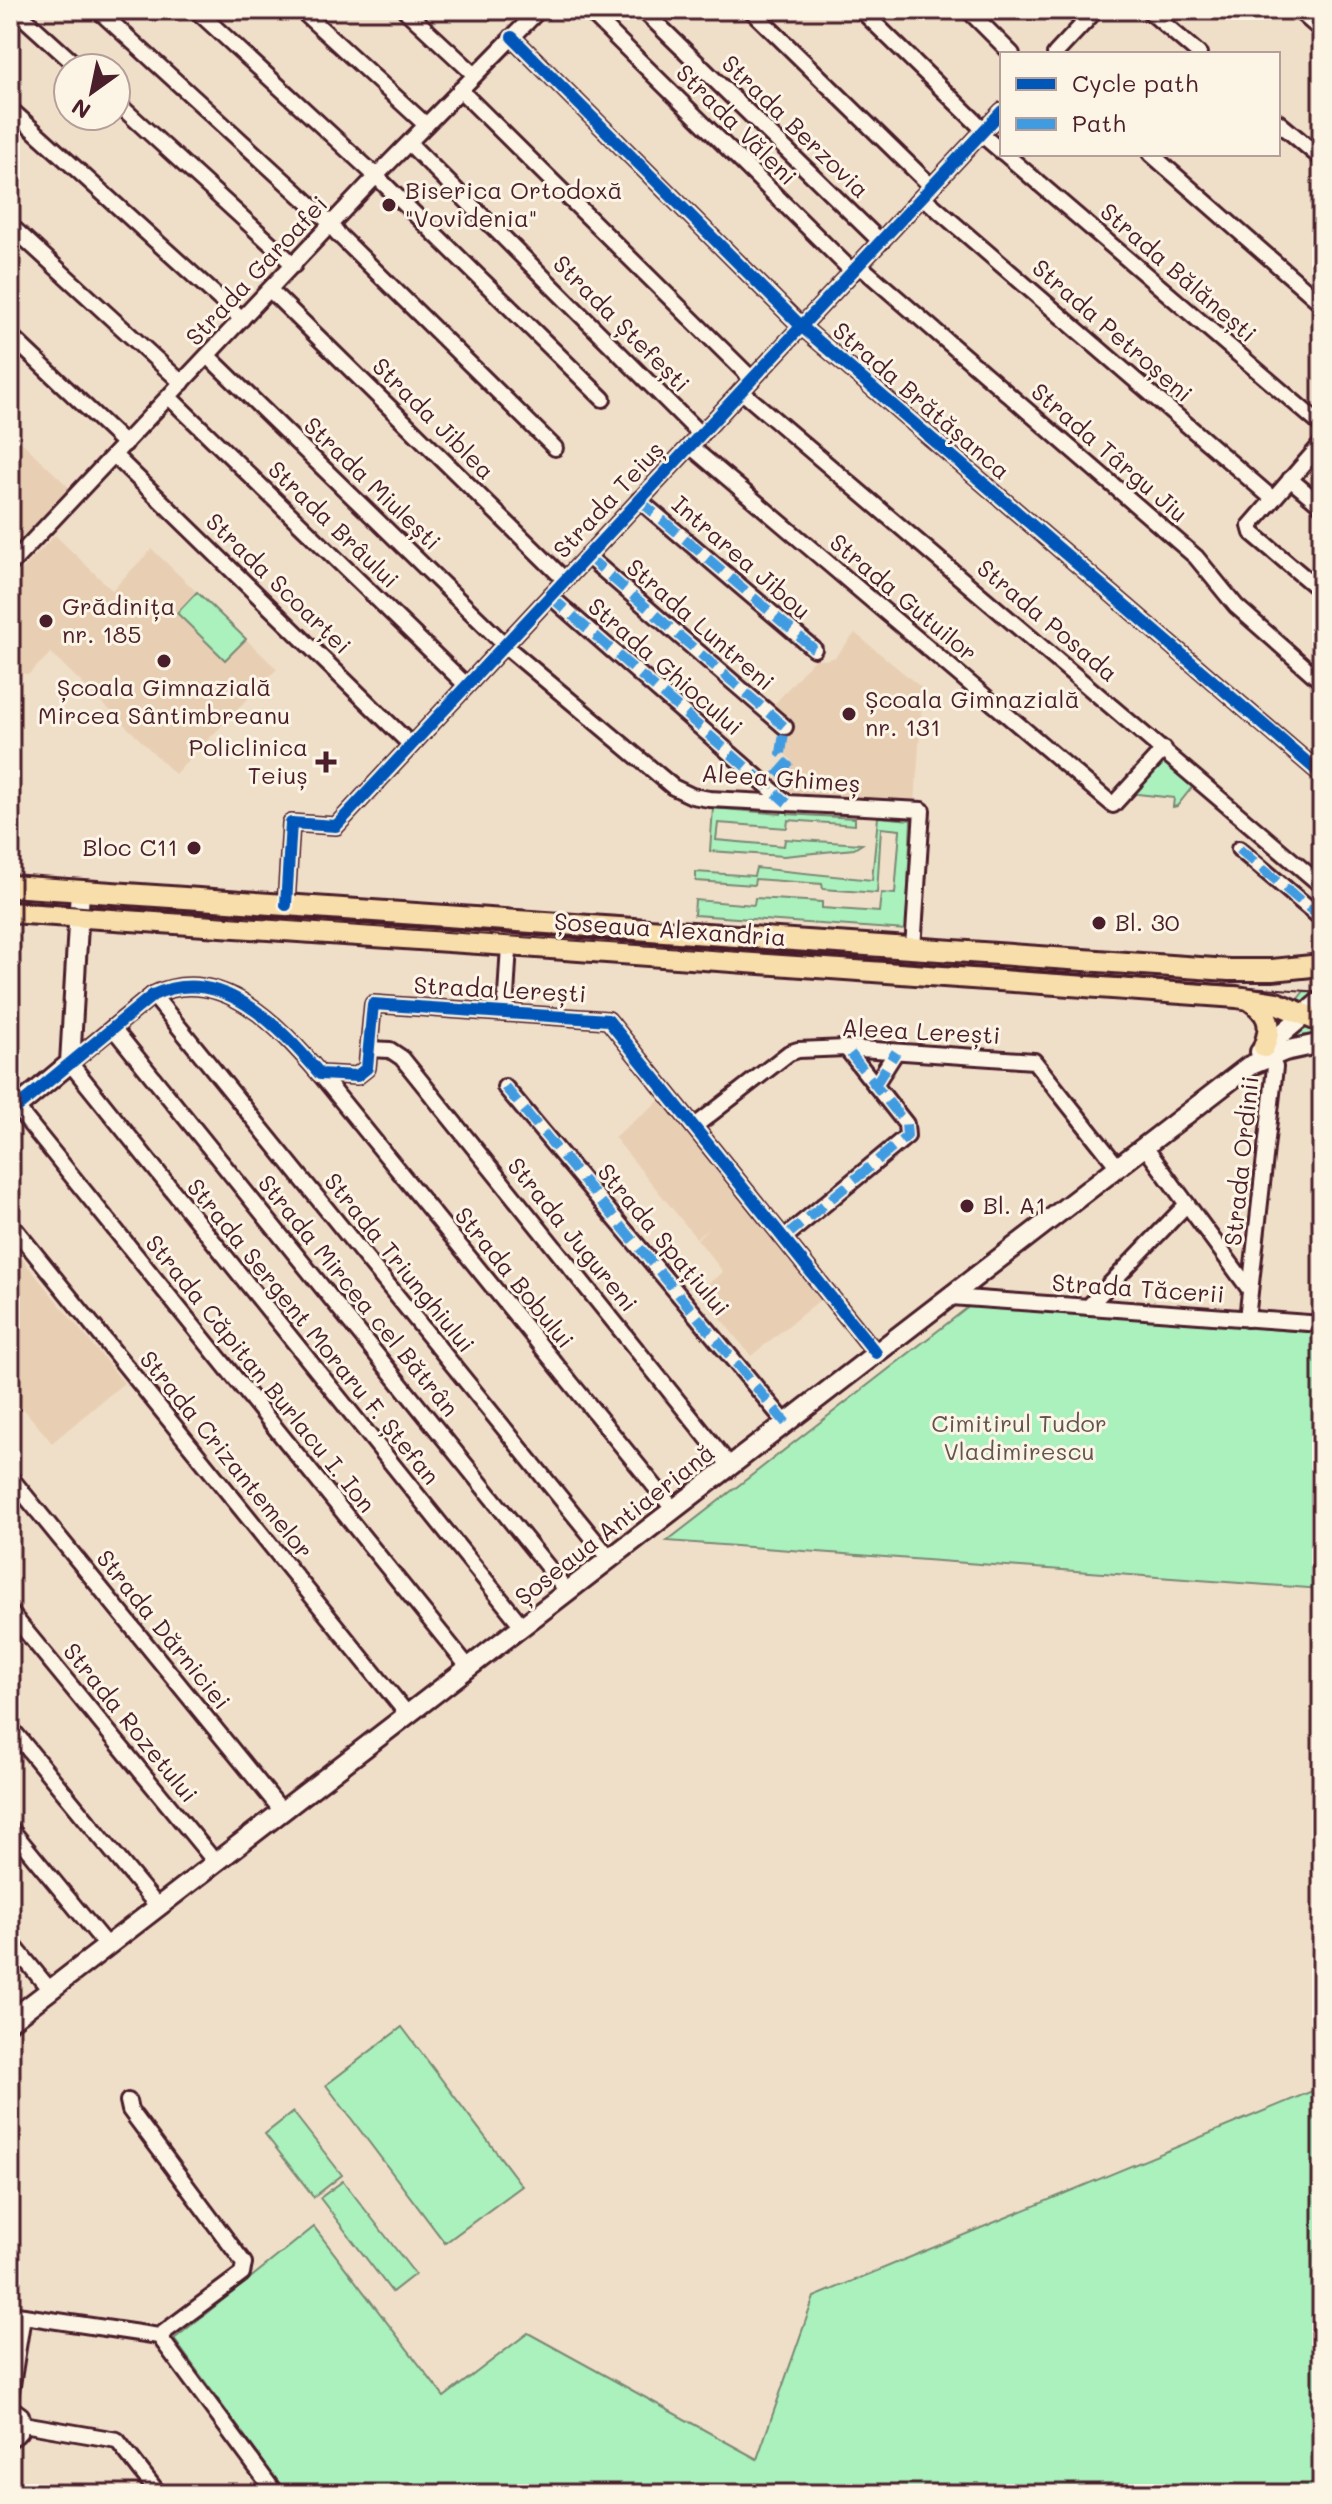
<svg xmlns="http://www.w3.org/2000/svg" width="1332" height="2504" font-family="Mali,sans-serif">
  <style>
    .built { fill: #e8cfb4 }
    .green { fill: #aaf1bd; stroke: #7a8874; stroke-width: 2 }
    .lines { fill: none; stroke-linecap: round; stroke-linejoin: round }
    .street-casing { stroke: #4a1f2b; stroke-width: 20 }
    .secondary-casing { stroke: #4a1f2b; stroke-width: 24 }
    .primary-casing { stroke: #4a1f2b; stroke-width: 26 }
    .street { stroke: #fcf5e5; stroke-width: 14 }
    .secondary { stroke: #fcf5e5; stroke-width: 18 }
    .primary { stroke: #f8deab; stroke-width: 20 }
    .tram { stroke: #4a1f2b; stroke-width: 2 }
    .quiet { stroke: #409be1; stroke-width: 10; stroke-dasharray: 20 10; stroke-linecap: butt }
    .cycleway-casing { stroke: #fcf5e5; stroke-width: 17 }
    .cycleway { stroke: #0057b8; stroke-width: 12 }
    .poi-dot { fill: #4a1f2b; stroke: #fcf5e5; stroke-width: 3 }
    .labels { text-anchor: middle; stroke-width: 6; stroke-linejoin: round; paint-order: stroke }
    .street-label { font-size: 24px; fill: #4a1f2b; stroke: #fcf5e5 }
    .poi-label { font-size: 24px; fill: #4a1f2b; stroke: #fcf5e5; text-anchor: start }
    .park-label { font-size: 24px; fill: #625450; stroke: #fcf5e5 }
  </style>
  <rect width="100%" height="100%" fill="#f0dfc8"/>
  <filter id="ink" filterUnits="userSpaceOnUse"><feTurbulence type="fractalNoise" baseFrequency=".0125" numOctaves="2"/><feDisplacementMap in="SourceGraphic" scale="16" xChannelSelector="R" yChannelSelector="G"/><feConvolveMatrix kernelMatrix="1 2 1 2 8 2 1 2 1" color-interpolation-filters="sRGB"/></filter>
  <g filter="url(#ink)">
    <g class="built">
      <polygon points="10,431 73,491 10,559"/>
      <polygon points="55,535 112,590 152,549 277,669 175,774 51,653 29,674 10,673 10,582"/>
      <polygon points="855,633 923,689 915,805 786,798 775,782 792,761 785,754 783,728 770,709 815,658 824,660 835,657"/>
      <polygon points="660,1100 820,1300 751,1356 698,1291 723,1272 697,1239 709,1228 696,1238 614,1137"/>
      <polygon points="10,1244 124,1383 52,1443 10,1393"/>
    </g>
    <g class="green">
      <polygon points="197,592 246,639 225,660 177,613"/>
      <polygon points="1159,758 1193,786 1177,806 1173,807 1174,798 1128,793"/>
      <polygon points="782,805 788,806 788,814 855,818 855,825 788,820 787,828 718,823 716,840 784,846 785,839 862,844 854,849 784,856 710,851 713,808 781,814"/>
      <polygon points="878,817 911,820 906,930 694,915 695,900 754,905 755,898 822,902 822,908 879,912 881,893 895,894 900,830 881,828 877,893 823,889 822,884 755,879 754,885 696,881 696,872 754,876 756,868 872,880"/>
      <polygon points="1304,991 1322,992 1322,1043 1264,1047 1304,1015 1291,1008"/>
      <polygon points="971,1305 1322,1333 1322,1589 667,1541"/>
      <polygon points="402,2027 522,2186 445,2243 326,2085"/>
      <polygon points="1322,2087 1322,2494 287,2494 174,2339 314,2227 444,2397 528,2333 757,2459 814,2297"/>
      <polygon points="293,2112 342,2175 314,2197 265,2134"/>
      <polygon points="343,2181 415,2274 392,2292 320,2198"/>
    </g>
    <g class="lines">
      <g class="street-casing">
        <g id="street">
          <polyline points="15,10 79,68"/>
          <polyline points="98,10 326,219 337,233 555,448"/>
          <polyline points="196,10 376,176 603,399"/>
          <polyline points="301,10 426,125"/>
          <polyline points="405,10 475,75"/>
          <polyline points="588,10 853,272"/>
          <polyline points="643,10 881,242"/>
          <polyline points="751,10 932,187"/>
          <polyline points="861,10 984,130"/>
          <polyline points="968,10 1012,54"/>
          <polyline points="1072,10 1085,22"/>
          <polyline points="1148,10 1199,54"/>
          <polyline points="1298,10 1322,31"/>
          <polyline points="512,37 801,326 1322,775"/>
          <polyline points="1055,54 1096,10"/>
          <polyline points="460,90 752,379"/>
          <polyline points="116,102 294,265"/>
          <polyline points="10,109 242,319"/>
          <polyline points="1278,122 1322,159"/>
          <polyline points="981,134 1002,152"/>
          <polyline points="409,143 701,435"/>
          <polyline points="1005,154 1322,426"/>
          <polyline points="1151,154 1322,304"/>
          <polyline points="923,197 1273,499"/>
          <polyline points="10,225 182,383"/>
          <polyline points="859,265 1196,557 1236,606 1322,682"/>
          <polyline points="270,290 565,580"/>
          <polyline points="10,335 125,444"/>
          <polyline points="208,356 510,650 673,787 692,796 709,799 922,810 913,949"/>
          <polyline points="741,391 1322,886"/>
          <polyline points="169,397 466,685"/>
          <polyline points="1322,443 1250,526 1252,533 1322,592"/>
          <polyline points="690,446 1113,805 1164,749"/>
          <polyline points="114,455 411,745"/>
          <polyline points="1290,479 1322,506"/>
          <polyline points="639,500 814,649"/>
          <polyline points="587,556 785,727"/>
          <polyline points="10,565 376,176 539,10"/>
          <polyline points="550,596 787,803"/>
          <polyline points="1239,849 1322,919"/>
          <polyline points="286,905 291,823 336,826 1002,111"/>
          <polyline points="153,995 610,1559"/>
          <polyline points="505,1013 509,945"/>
          <polyline points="113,1028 568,1592"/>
          <polyline points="369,1049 390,1050 402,1058 730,1466"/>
          <polyline points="320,1074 674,1510"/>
          <polyline points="875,1085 896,1052"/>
          <polyline points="505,1087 786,1423"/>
          <polyline points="17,1108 469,1668"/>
          <polyline points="695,1126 789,1053 798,1050 846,1048 1034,1061 1118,1167"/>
          <polyline points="1145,1147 1250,1290"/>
          <polyline points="10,1223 408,1715"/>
          <polyline points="785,1237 907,1136 906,1124 846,1048"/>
          <polyline points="951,1297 1322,1324"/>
          <polyline points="1088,1307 1187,1204"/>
          <polyline points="1247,1319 1275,1067 1269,1057"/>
          <polyline points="10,1477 282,1811"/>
          <polyline points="10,1612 216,1863"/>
          <path d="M523,1627l-453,-564 83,-68c68,-32 127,32 167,79l37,2 10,-8 6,-64 235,16 268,333"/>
          <polyline points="10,1727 158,1907"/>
          <polyline points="10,1828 107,1946"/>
          <polyline points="10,1941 50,1990"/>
          <polyline points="128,2101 130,2110 244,2263 242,2274 159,2336"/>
          <polyline points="10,2314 159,2336 276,2494"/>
          <polyline points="10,2398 23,2316"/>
          <path d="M10,2407l11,8c4,10 0,20 -11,24"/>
          <polyline points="23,2424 117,2440 159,2494"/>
        </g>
      </g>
      <g class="secondary-casing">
        <g id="secondary">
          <polyline points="1260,1052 1322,1000"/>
          <polyline points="10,1113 70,1063 80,891"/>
          <polyline points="10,2021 1249,1066 1285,1051 1322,1043"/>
        </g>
      </g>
      <g class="primary-casing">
        <g id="primary">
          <polyline points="10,886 1229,970 1272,970 1322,965"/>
          <polyline points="10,912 509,945 1237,997 1276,1003 1322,1022"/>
          <path d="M1249,999c20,14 24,25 15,48"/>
        </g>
      </g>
      <use href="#street" class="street"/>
      <use href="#secondary" class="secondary"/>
      <use href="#primary" class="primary"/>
      <polyline class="tram" points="10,902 1322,992"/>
      <g class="quiet">
        <polyline points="639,500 814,649"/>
        <polyline points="587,556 785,727 781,753 790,761 768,786"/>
        <polyline points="550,596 787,803"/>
        <polyline points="1239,849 1322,919"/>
        <polyline points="875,1085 896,1052"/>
        <polyline points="505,1087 786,1423"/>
        <polyline points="785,1237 907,1136 906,1124 846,1048"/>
      </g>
      <g class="cycleway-casing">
        <g id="cycleway">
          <polyline points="512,37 801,326 1322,775"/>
          <polyline points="286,905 291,823 336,826 1002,111"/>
          <path d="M10,1113l143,-118c68,-32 127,32 167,79l37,2 10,-8 6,-64 235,16 268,333"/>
        </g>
      </g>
      <use href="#cycleway" class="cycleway"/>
    </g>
  </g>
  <g class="poi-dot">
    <circle cx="389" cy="205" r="8"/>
    <circle cx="46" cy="621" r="8"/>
    <circle cx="164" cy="661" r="8"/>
    <circle cx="849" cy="714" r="8"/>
    <path d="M322 750h8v8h8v8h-8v8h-8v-8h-8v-8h8z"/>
    <circle cx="194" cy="848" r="8"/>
    <circle cx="1099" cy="923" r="8"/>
    <circle cx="967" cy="1206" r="8"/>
  </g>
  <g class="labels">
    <g class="street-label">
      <text transform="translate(736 125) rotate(45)" y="8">Strada Văleni</text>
      <text transform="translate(795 127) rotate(44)" y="8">Strada Berzovia</text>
      <text transform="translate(257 271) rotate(-47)" y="8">Strada Garoafei</text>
      <text transform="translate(1178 273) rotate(41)" y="8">Strada Bălănești</text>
      <text transform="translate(621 324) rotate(45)" y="8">Strada Ștefești</text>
      <text transform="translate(1112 331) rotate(41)" y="8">Strada Petroșeni</text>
      <text transform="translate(921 401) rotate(41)" y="8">Strada Brătășanca</text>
      <text transform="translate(433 419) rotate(45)" y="8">Strada Jiblea</text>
      <text transform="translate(1109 453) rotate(41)" y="8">Strada Târgu Jiu</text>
      <text transform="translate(372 484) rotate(44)" y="8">Strada Miulești</text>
      <text transform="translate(609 500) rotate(-47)" y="8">Strada Teiuș</text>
      <text transform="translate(333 525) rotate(44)" y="8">Strada Brâului</text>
      <text transform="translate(741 558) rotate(41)" y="8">Intrarea Jibou</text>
      <text transform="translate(278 584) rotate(44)" y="8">Strada Scoarței</text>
      <text transform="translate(903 598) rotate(40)" y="8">Strada Gutuilor</text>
      <text transform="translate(1047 621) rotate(40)" y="8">Strada Posada</text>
      <text transform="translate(700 625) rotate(41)" y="8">Strada Luntreni</text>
      <text transform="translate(665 667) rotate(41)" y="8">Strada Ghiocului</text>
      <text transform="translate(781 779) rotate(4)" y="8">Aleea Ghimeș</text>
      <text transform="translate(670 930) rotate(4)" y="8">Șoseaua Alexandria</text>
      <text transform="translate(500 990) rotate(3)" y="8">Strada Lerești</text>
      <text transform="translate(921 1032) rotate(3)" y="8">Aleea Lerești</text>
      <text transform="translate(1242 1161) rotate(-84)" y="8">Strada Ordinii</text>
      <text transform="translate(572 1235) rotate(51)" y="8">Strada Jugureni</text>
      <text transform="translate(663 1240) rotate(50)" y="8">Strada Spațiului</text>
      <text transform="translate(399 1263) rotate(51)" y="8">Strada Triunghiului</text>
      <text transform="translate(514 1278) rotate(51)" y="8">Strada Bobului</text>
      <text transform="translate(1138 1289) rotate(4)" y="8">Strada Tăcerii</text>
      <text transform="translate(358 1296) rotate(51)" y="8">Strada Mircea cel Bătrân</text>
      <text transform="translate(313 1332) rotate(51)" y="8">Strada Sergent Moraru F. Ștefan</text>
      <text transform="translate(260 1374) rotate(51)" y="8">Strada Căpitan Burlacu I. Ion</text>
      <text transform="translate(226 1455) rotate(51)" y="8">Strada Crizantemelor</text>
      <text transform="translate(615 1525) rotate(-38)" y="8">Șoseaua Antiaeriană</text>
      <text transform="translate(163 1630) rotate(51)" y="8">Strada Dărniciei</text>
      <text transform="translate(130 1723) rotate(51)" y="8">Strada Rozetului</text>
    </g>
    <g class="poi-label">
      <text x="405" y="199">Biserica Ortodoxă<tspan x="405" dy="28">"Vovidenia"</tspan></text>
      <text x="62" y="615">Grădinița<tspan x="62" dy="28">nr. 185</tspan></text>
      <text x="164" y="696" text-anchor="middle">Școala Gimnazială<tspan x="164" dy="28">Mircea Sântimbreanu</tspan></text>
      <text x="865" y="708">Școala Gimnazială<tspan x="865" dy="28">nr. 131</tspan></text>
      <text x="308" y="756" text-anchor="end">Policlinica<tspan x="308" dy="28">Teiuș</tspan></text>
      <text x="178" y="856" text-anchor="end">Bloc C11</text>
      <text x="1115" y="931">Bl. 30</text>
      <text x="983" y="1214">Bl. A1</text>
    </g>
    <g class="park-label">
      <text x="1019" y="1432">Cimitirul Tudor<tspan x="1019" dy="28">Vladimirescu</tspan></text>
    </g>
  </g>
  <rect width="1332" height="2504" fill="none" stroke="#fcf5e5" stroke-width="40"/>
  <rect x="20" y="20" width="1292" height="2464" fill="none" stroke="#4a1f2b" stroke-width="3" filter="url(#ink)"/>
  <rect x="1000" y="52" width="280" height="104" fill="#fcf5e5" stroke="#b59f9b" stroke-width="2"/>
  <rect x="1016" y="78" width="40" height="12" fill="#0057b8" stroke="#b59f9b" stroke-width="2"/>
  <text x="1072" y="92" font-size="24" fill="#4a1f2b">Cycle path</text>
  <rect x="1016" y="118" width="40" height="12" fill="#409be1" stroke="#b59f9b" stroke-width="2"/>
  <text x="1072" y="132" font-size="24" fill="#4a1f2b">Path</text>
  <g transform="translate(92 92) rotate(213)"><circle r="38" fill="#fcf5e5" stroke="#b59f9b" stroke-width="2"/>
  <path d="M0-6L14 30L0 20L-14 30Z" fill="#4a1f2b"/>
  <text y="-12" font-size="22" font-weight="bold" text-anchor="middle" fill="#4a1f2b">N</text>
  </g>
</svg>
